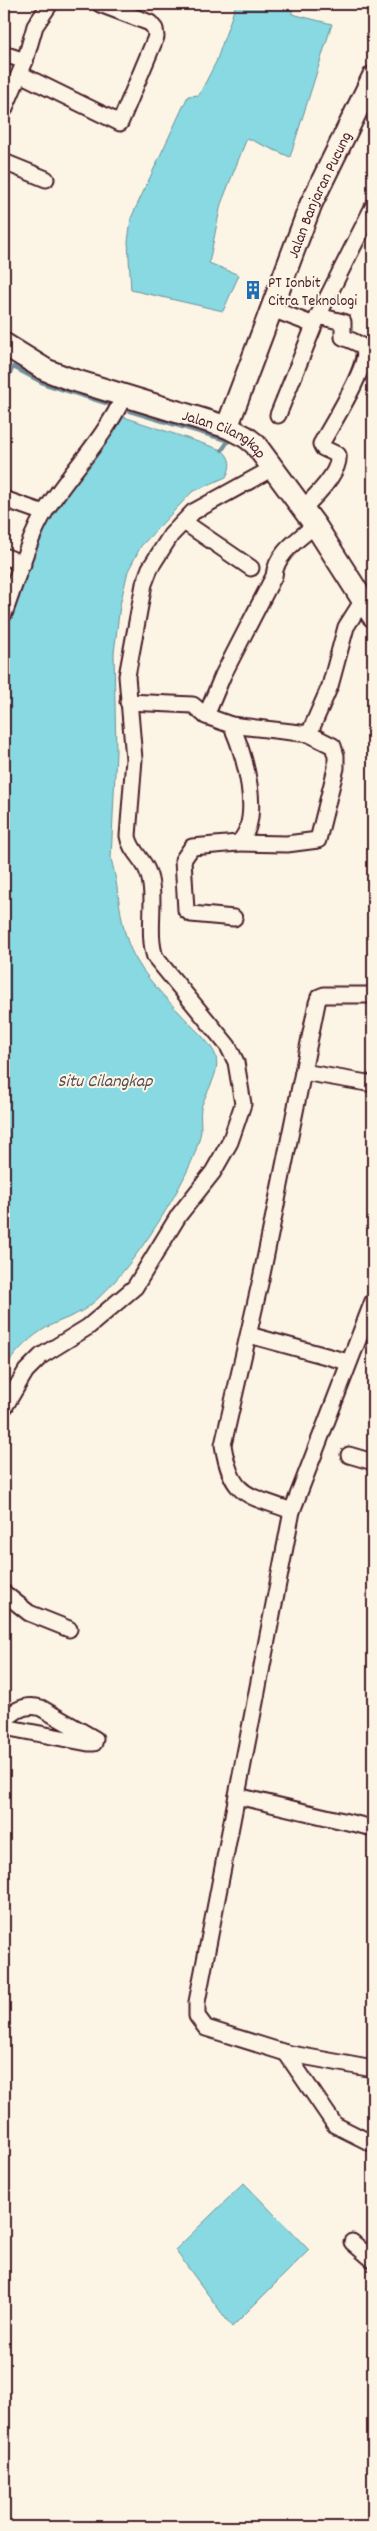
<svg xmlns="http://www.w3.org/2000/svg" width="377" height="2531" font-family="Dekko,sans-serif">
  <style>
    .water { fill: #88d9e1; stroke: #6f8f98 }
    .lines { fill: none; stroke-linecap: round; stroke-linejoin: round }
    .stream { stroke: #6f8f98; stroke-width: 4 }
    .street-casing { stroke: #4a1f2b; stroke-width: 19 }
    .secondary-casing { stroke: #4a1f2b; stroke-width: 25 }
    .street { stroke: #fcf5e5; stroke-width: 15 }
    .secondary { stroke: #fcf5e5; stroke-width: 21 }
    .labels { text-anchor: middle; stroke-width: 4; stroke-linejoin: round; paint-order: stroke }
    .street-label { font-size: 16px; fill: #4a1f2b; stroke: #fcf5e5 }
    .poi-label { font-size: 16px; fill: #4a1f2b; stroke: #fcf5e5; text-anchor: start }
    .water-label { font-size: 18px; font-style: italic; fill: #5a4e58; stroke: #fcf5e5 }
  </style>
  <rect width="100%" height="100%" fill="#fcf5e5"/>
  <filter id="ink" filterUnits="userSpaceOnUse"><feTurbulence type="fractalNoise" baseFrequency=".02" numOctaves="2"/><feDisplacementMap in="SourceGraphic" scale="10" xChannelSelector="R" yChannelSelector="G"/><feConvolveMatrix kernelMatrix="1 2 1 2 8 2 1 2 1" color-interpolation-filters="sRGB"/></filter>
  <g filter="url(#ink)">
    <g class="water">
      <polygon points="236,4 292,4 292,14 332,24 290,157 247,138 221,204 209,263 239,275 223,311 131,290 128,242 131,218 188,96 199,95 216,62"/>
      <path d="M118,415l104,35c9,8 10,16 4,27l-34,15 -51,54 -13,25 -8,34 -6,48 2,99 -5,107c10,34 7,72 26,102 14,24 36,44 54,64 9,9 19,18 24,29 7,17 -9,37 -14,54 -1,7 0,15 0,23 -1,7 -4,15 -6,22 -17,45 -69,125 -107,154 -15,11 -33,14 -47,24 -15,10 -27,23 -37,38v-735l35,-97 21,-43z"/>
      <polygon points="244,2183 309,2250 232,2327 175,2250"/>
    </g>
    <g class="lines">
      <g class="stream">
        <polyline points="4,385 13,367 45,384 115,406"/>
        <polyline points="129,411 229,441"/>
        <polyline points="240,420 250,394"/>
        <polyline points="222,450 231,437"/>
      </g>
      <g class="street-casing">
        <g id="street">
          <polyline points="4,54 25,61"/>
          <polyline points="20,74 120,123 156,37 155,29 150,23 100,4"/>
          <polyline points="4,110 25,61 35,26 50,4"/>
          <polyline points="4,162 46,179"/>
          <polyline points="272,309 314,325"/>
          <polyline points="278,415 318,316 373,207"/>
          <polyline points="4,499 44,513"/>
          <path d="M302,509c12,-11 39,-37 36,-54l-15,-7 -2,-4c8,-15 51,-82 42,-96 -3,-5 -14,-8 -20,-11v-15l-25,-6"/>
          <polyline points="184,522 251,568"/>
          <polyline points="4,556 23,564"/>
          <path d="M4,614c11,-30 25,-77 42,-104 24,-38 59,-72 78,-114"/>
          <polyline points="128,702 193,705 206,716 231,725 309,734 333,746 336,756 336,768 318,840 287,844 238,843"/>
          <path d="M206,716l17,-41 51,-99c2,-23 25,-37 41,-51"/>
          <path d="M231,725c13,26 33,95 7,118l-46,4 -9,13 3,50 5,4 43,4"/>
          <polyline points="309,734 330,686 346,627 363,600"/>
          <polyline points="303,1072 373,1084"/>
          <polyline points="373,1301 292,1511 197,2002 197,2016 206,2028 286,2053 373,2069"/>
          <polyline points="249,1335 348,1362"/>
          <path d="M4,1408l22,-37 15,-15 47,-29 47,-40 44,-72 34,-43 17,-30 13,-38 -7,-42 -8,-16 -73,-89c-9,-27 3,-62 -8,-87 -5,-12 -17,-20 -19,-34l6,-77 -7,-83 17,-92 6,-16 21,-33 22,-23 80,-44"/>
          <polyline points="349,1455 373,1462"/>
          <path d="M292,1511c-46,-17 -60,-13 -69,-66l38,-166 56,-276 2,-6 5,-2h49"/>
          <polyline points="4,1593 29,1613 69,1629"/>
          <path d="M4,1722c9,-11 21,-19 37,-14l54,31 -1,4h-6l-84,-16"/>
          <polyline points="237,1796 373,1828"/>
          <polyline points="286,2053 335,2125 373,2144"/>
          <polyline points="352,2242 373,2260"/>
        </g>
      </g>
      <g class="secondary-casing">
        <g id="secondary">
          <path id="s1" d="M4,344l42,26 21,8 160,49 19,10 9,7 60,81 58,91"/>
          <path id="s2" d="M227,427l84,-223 62,-127"/>
        </g>
      </g>
      <use href="#street" class="street"/>
      <use href="#secondary" class="secondary"/>
    </g>
  </g>
  <defs>
    <g id="building-bare" transform="scale(1.5)"><path d="M-4-6H4V6H1V3H-1V6H-4ZM-2.5-4.3h1.7v1.8h-1.7ZM.8-4.3h1.7v1.8H.8ZM-2.5-1h1.7V.8h-1.7ZM.8-1h1.7V.8H.8Z" fill="#1f6fb2" stroke="#fcf5e5" stroke-width="2.5" paint-order="stroke"/></g>
  </defs>
  <g fill-rule="evenodd">
    <use href="#building-bare" x="253" y="290"/>
  </g>
  <g class="labels">
    <g class="street-label">
      <text dy="6" stroke="none"><textPath href="#s2" startOffset="250">Jalan Banjaran Pucung</textPath></text>
      <text dy="6" stroke="none"><textPath href="#s1" startOffset="240">Jalan Cilangkap</textPath></text>
    </g>
    <g class="poi-label">
      <text x="268" y="287">PT Ionbit<tspan x="268" dy="18">Citra Teknologi</tspan></text>
    </g>
    <g class="water-label">
      <text x="105" y="1086">Situ Cilangkap</text>
    </g>
  </g>
  <rect width="377" height="2531" fill="none" stroke="#fcf5e5" stroke-width="20"/>
  <rect x="10" y="10" width="357" height="2511" fill="none" stroke="#4a1f2b" stroke-width="2" filter="url(#ink)"/>
</svg>
